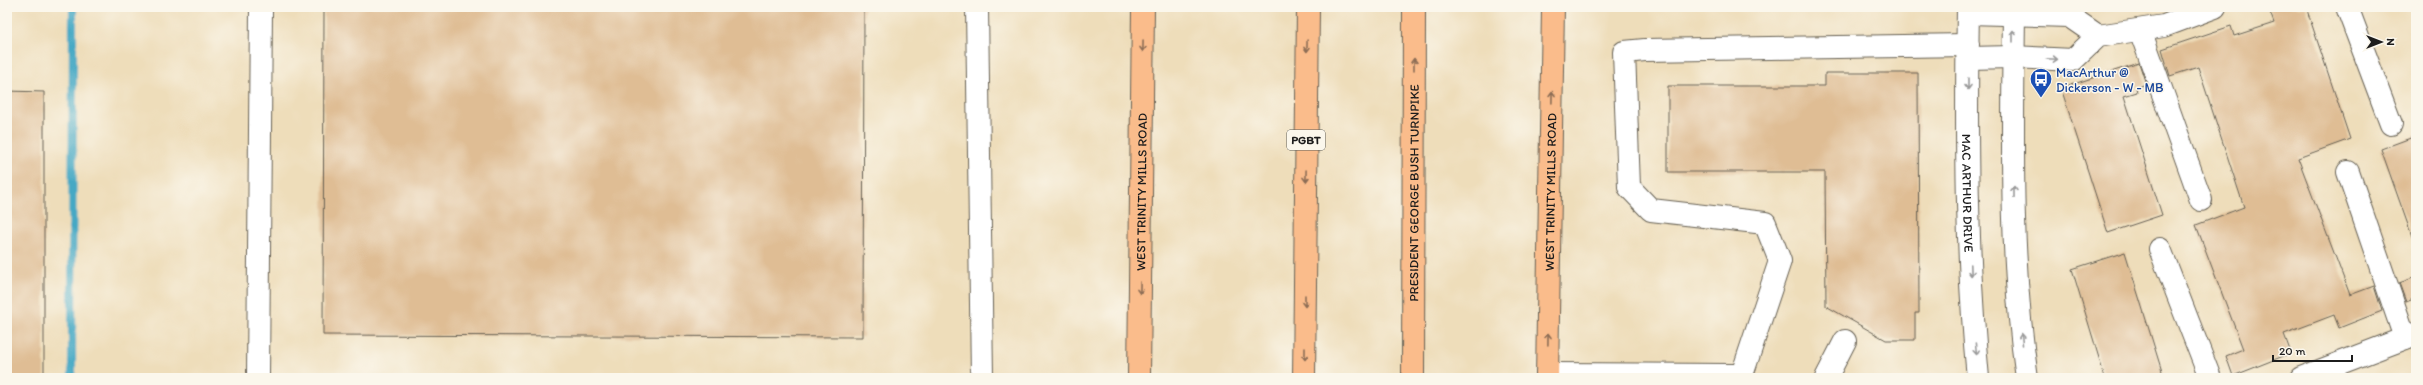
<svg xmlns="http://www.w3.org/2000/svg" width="2423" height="385" font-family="Itim,sans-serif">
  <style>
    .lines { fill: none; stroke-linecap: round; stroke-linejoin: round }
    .stream { stroke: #45a8c4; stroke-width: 8 }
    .building { fill: #dfbd94 }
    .minor-casing { stroke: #666053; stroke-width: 24 }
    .major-casing { stroke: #666053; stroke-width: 24 }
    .highway-casing { stroke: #666053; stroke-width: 24 }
    .minor { stroke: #fff; stroke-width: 22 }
    .major { stroke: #fabc8b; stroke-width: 22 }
    .highway { stroke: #fabc8b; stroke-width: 22 }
    .oneway { stroke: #999 }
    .oneway2 { stroke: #8b6c54 }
    .labels { text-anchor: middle; stroke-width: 3; stroke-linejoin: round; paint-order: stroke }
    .shield { fill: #fbf7ec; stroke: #5f5e5a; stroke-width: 1 }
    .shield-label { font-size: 12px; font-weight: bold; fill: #1c1c1c }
    .transit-label { font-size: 13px; fill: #164399; stroke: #fbf7ec; text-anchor: start }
    .street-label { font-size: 13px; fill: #1c1c1c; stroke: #fbf7ec }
  </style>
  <rect width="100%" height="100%" fill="#fbf7ec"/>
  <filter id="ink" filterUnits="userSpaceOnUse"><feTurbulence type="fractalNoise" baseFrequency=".025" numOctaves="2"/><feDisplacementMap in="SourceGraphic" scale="8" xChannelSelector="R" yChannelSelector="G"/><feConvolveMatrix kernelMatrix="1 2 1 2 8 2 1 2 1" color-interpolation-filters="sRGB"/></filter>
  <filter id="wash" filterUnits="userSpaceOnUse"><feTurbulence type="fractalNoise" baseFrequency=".012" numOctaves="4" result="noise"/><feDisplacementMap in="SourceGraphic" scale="16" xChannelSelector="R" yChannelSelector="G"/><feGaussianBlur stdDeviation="0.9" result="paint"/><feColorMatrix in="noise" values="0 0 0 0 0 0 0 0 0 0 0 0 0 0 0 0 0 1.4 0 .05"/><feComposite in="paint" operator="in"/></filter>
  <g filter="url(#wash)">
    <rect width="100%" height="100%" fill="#eeddba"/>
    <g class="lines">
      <polyline class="stream" points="72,378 73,7"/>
    </g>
    <g id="blocks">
      <g class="building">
        <polygon points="324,7 864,7 863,337 323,335"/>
        <polygon points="2268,7 2306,7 2350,139 2298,158 2350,295 2374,286 2382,311 2339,328 2334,315 2284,334 2291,353 2233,376 2226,356 2243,349 2196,225 2244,207 2198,67 2170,76 2162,49 2231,26 2234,36 2274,23"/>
        <polygon points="2139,63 2146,84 2136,88 2137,92 2124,96 2162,215 2108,233 2061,88"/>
        <polygon points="1825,73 1918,73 1919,313 1915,313 1915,340 1886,340 1826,306 1825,172 1668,172 1668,86 1825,86"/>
        <polygon points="7,91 44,92 44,378 7,378"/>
        <polygon points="2416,136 2416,238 2413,239 2381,149"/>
        <polygon points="2125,252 2164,378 2105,378 2072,269"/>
        <polygon points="2416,277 2416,298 2406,302 2399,283"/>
      </g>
    </g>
  </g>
  <g filter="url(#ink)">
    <use href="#blocks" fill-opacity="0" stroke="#666053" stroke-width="1"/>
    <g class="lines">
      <g class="minor-casing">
        <g id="minor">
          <polyline points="977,7 982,378"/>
          <path id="s1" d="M1968,7c-2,124 -2,248 10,371"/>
          <path d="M2014,7c-1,123 -5,249 13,371"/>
          <polyline points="2347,7 2391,124"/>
          <polyline points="1968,13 2069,16 2098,36"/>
          <polyline points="2140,30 2201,200"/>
          <polyline points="1968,58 2013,57 2073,60 2098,36 2164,26 2215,7"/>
          <polyline points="2348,172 2405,338"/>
          <polyline points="2160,249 2210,378"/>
          <polyline points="1547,374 1733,375 1739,378"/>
          <polyline points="258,378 261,7"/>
          <polyline points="1741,378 1780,261 1765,223 1651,210 1629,187 1624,52 1645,50 1968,45"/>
          <polyline points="1826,378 1845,341"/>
          <polyline points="2301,378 2416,334"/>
        </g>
      </g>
      <g class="major-casing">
        <g id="major">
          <path id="s2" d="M1139,378l4,-371"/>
          <path id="s3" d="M1547,378l6,-371"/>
        </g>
      </g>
      <g class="highway-casing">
        <g id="highway">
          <polyline points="1304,378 1308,7"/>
          <path id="s4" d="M1413,378l1,-371"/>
        </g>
      </g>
      <use href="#minor" class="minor"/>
      <use href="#major" class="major"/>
      <use href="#highway" class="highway"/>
    </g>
    <defs><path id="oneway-shaft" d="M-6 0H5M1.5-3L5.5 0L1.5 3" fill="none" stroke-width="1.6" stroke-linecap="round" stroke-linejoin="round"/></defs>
    <g class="oneway">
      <use href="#oneway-shaft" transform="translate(2013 36) rotate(-90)"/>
      <use href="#oneway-shaft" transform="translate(2052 59) rotate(3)"/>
      <use href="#oneway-shaft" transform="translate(1968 84) rotate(90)"/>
      <use href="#oneway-shaft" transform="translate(2014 192) rotate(-90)"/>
      <use href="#oneway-shaft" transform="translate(1971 270) rotate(88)"/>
      <use href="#oneway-shaft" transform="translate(2022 339) rotate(-95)"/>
      <use href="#oneway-shaft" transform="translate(1976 349) rotate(84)"/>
    </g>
    <g class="oneway2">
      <use href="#oneway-shaft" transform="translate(1143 46) rotate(91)"/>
      <use href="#oneway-shaft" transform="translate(1307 46) rotate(91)"/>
      <use href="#oneway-shaft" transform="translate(1414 64) rotate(-90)"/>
      <use href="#oneway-shaft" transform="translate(1552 97) rotate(-89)"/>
      <use href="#oneway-shaft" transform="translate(1306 176) rotate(91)"/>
      <use href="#oneway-shaft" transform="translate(1140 288) rotate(91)"/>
      <use href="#oneway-shaft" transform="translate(1305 301) rotate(90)"/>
      <use href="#oneway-shaft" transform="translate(1548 339) rotate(-89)"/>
      <use href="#oneway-shaft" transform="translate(1305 354) rotate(90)"/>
    </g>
  </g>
  <defs>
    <g id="bus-pin" transform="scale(1.15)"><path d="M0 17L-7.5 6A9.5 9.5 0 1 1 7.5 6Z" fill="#1a4fb4" stroke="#fbf7ec"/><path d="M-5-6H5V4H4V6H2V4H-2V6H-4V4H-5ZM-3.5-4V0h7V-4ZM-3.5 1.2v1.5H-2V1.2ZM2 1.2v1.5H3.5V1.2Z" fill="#fff"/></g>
  </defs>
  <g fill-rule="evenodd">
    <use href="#bus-pin" x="2041" y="79"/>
  </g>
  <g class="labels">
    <rect class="shield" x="1287" y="130" width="38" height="20" rx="3"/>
    <g class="shield-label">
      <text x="1306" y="144">PGBT</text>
    </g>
    <g class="transit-label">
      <text x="2056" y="77">MacArthur @<tspan x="2056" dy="15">Dickerson - W - MB</tspan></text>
    </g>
    <g class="street-label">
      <text dy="5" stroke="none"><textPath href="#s2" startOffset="186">WEST TRINITY MILLS ROAD</textPath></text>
      <text dy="5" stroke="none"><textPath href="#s3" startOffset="186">WEST TRINITY MILLS ROAD</textPath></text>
      <text dy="5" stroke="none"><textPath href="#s4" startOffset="185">PRESIDENT GEORGE BUSH TURNPIKE</textPath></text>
      <text dy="5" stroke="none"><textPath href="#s1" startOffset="186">MAC ARTHUR DRIVE</textPath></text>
    </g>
  </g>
  <rect width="2423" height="385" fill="none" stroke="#fbf7ec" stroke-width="24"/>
  <g transform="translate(2381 42) rotate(90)" stroke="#fbf7ec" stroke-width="3" paint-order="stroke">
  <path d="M0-3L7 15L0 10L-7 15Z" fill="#1c1c1c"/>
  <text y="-6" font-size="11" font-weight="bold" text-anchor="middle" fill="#1c1c1c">N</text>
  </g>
  <path d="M2273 355v6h79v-6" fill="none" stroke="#1c1c1c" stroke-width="2"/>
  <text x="2279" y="355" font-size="12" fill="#1c1c1c" stroke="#fbf7ec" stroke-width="3" paint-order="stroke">20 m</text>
</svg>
